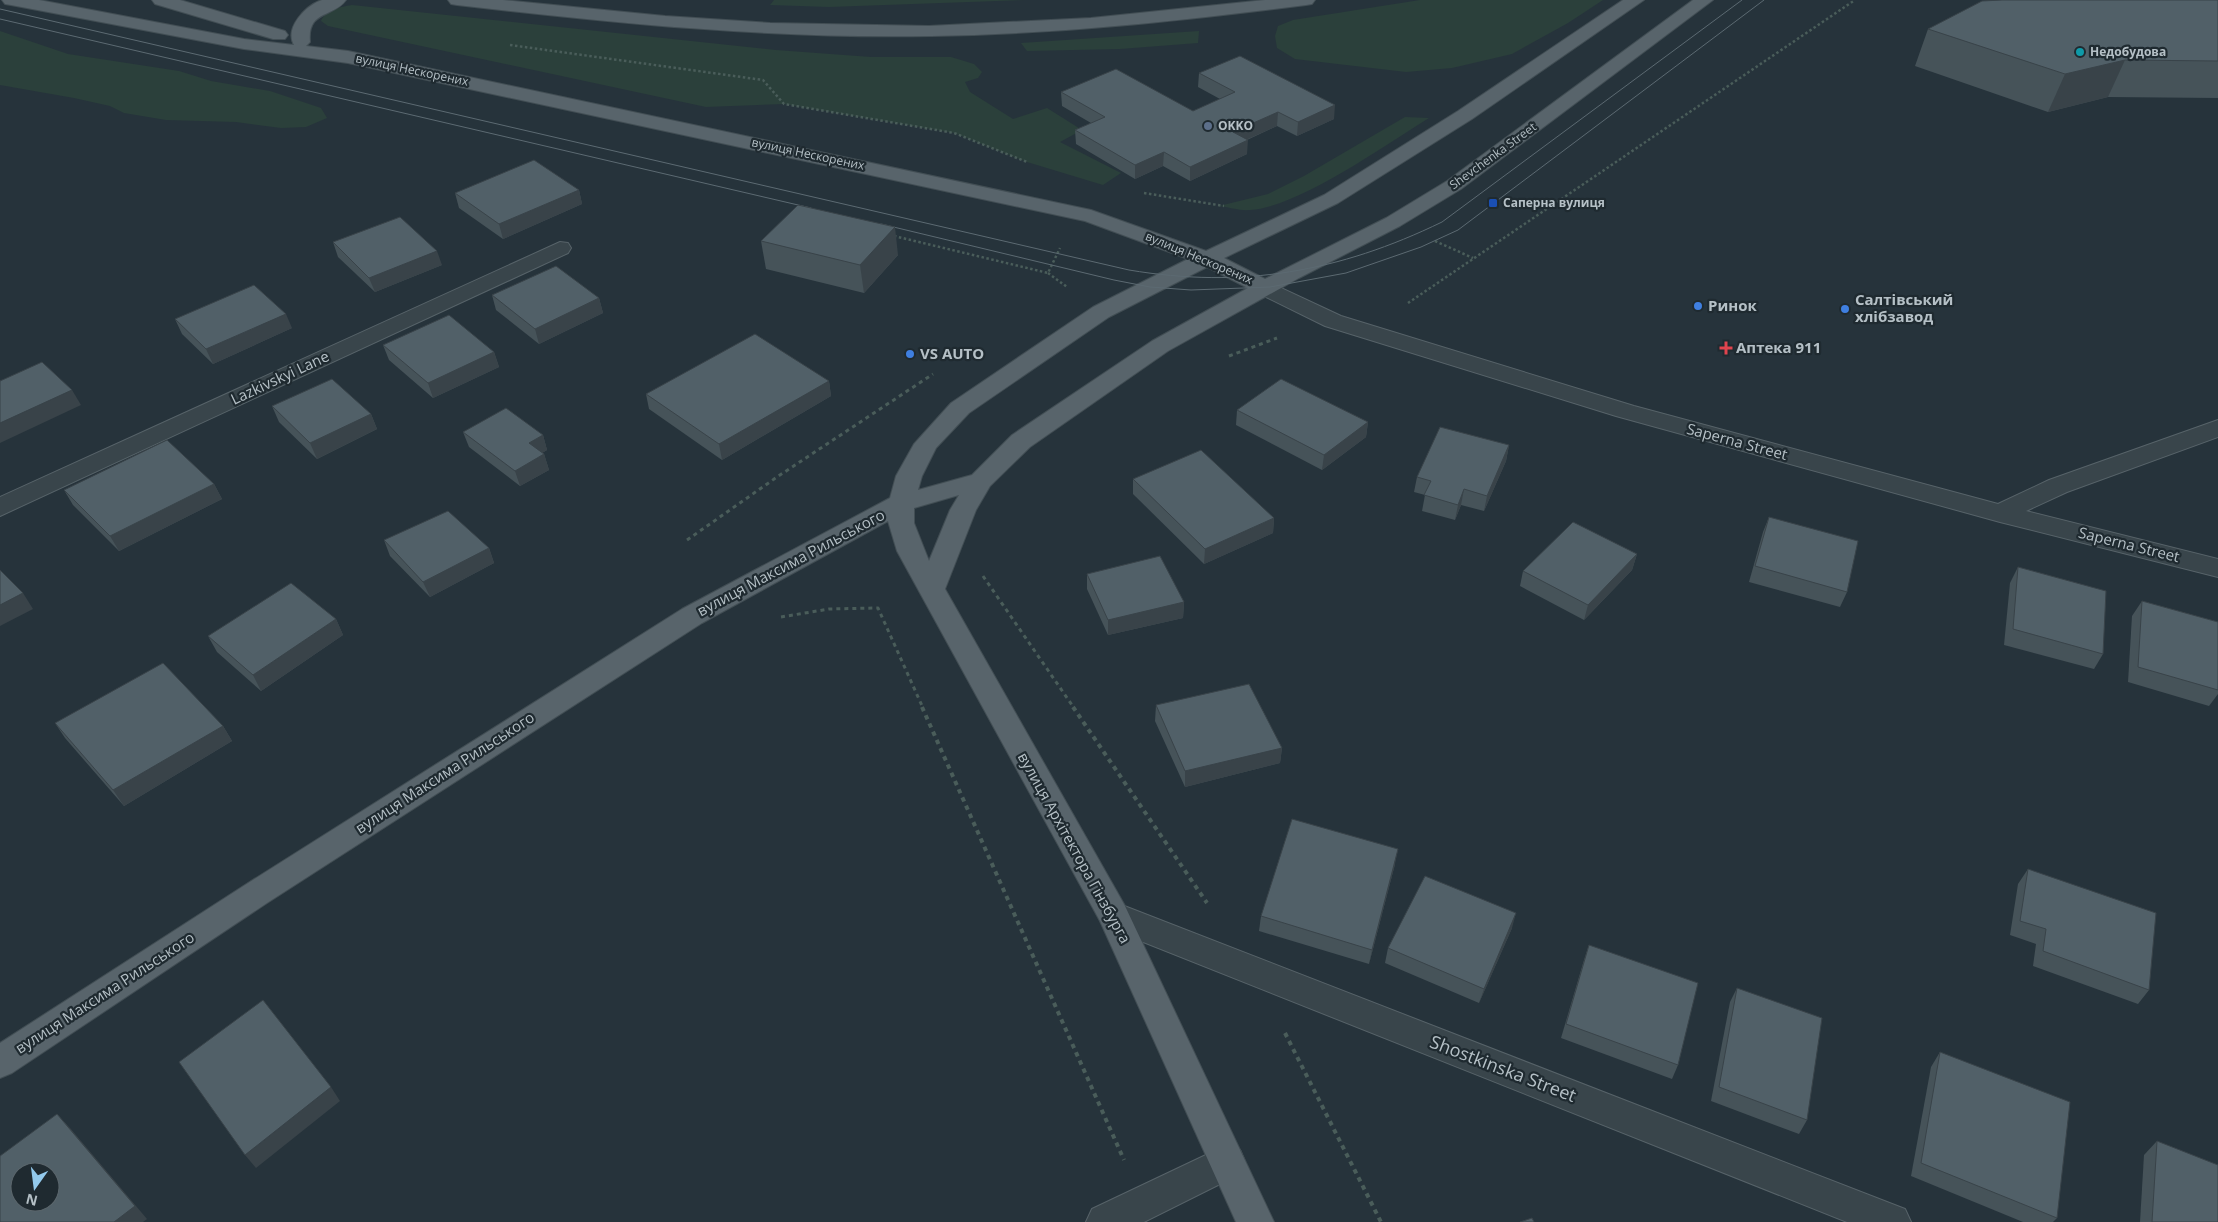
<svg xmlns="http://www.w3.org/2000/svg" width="2218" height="1222" font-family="'Open Sans',sans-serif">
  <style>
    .green { fill: #2b403b }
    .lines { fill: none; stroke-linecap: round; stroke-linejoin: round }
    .minor-casing { stroke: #576369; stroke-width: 2 }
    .major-casing { stroke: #424e54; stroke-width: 2 }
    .path-far2 { stroke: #4a5d5a; stroke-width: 2.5; stroke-dasharray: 2.5 2.5; stroke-linecap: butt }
    .path-far1 { stroke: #4a5d5a; stroke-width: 3; stroke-dasharray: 4 4; stroke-linecap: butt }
    .path { stroke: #4a5d5a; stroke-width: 4; stroke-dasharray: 4.5 4.5; stroke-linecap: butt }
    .minor { fill: #39454b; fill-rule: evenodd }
    .major { fill: #58646b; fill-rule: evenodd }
    .tram { stroke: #5c6a72; stroke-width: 1 }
    .wall { fill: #465359 }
    .shaded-wall { fill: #394349 }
    .building { fill: #516068; stroke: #394349; fill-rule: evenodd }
    .culture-dot { fill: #0f9aa8; stroke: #1f2a30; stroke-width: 2 }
    .service-dot { fill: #5c6f8a; stroke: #1f2a30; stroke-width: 2 }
    .transit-dot { fill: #1a4fb4; stroke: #1f2a30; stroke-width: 2 }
    .shop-dot { fill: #3f7fe0; stroke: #1f2a30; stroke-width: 2 }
    .health-dot { fill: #e0444e; stroke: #1f2a30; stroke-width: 2 }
    .labels { text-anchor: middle; stroke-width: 4.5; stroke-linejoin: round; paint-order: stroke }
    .far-poi-label { font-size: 12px; font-weight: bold; fill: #b5c0c6; stroke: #1f2a30; text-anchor: start }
    .far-street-label { font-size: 12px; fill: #b5c0c6; stroke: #1f2a30 }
    .poi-label { font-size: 15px; font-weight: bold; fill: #b5c0c6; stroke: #1f2a30; text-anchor: start }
    .street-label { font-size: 15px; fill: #b5c0c6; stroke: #1f2a30 }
    .near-street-label { font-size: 18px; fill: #b5c0c6; stroke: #1f2a30 }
  </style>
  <rect width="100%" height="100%" fill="#26333b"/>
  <g class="green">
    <polygon points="774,0 1025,0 829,7 770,5"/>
    <polygon points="1420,0 1603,0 1568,23 1512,54 1452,68 1406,72 1295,59 1277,48 1275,36 1278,26 1293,20"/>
    <path d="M352,5l424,45 95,7h80l23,7 8,8 -4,6 -13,4 5,10 43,27 34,-11 35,22 -22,12 61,31 -18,12 -76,-23 -73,-29 -170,-29 -78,3 -378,-81 -7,-5c5,-12 19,-14 31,-16z"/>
    <polygon points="0,31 68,54 179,71 211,81 270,91 321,108 327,118 306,127 281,128 236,122 166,120 124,113 110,106 74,98 0,85"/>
    <polygon points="1199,31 1198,43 1120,49 1027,51 1021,43"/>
    <path d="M1405,117l24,1c-44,27 -130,89 -179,92 -10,1 -21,-3 -31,-4l49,-12 36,-18z"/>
  </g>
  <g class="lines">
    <g class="minor-casing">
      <g id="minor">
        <polygon points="560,242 568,243 571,248 568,253 0,516 0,497"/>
        <polygon points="1266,281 1341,316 1634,406 1998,504 2049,480 2218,420 2218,437 2067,492 2026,511 2218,559 2218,577 2000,522 1616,416 1325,326 1258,293 1255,288 1258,283"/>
        <polygon points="1114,902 1905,1209 1911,1222 1847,1222 1103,926 1098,916 1103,906"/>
        <polygon points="1227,1145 1240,1150 1245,1162 1240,1174 1144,1222 1086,1222 1092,1209"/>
      </g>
    </g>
    <g class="major-casing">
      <g id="major">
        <path d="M2,0h37l205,39 50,6c-10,-17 12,-40 28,-45 7,0 17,0 24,0 -13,18 -39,10 -36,42l-4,4 42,5 743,159 115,41 118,-56 134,-84 165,-111h21l-172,119 -134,84 -114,55 41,21 121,-61 61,-37 246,-181h20l-252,189 -61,37 -101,52 -131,73 -138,96 -40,39 -14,24 -31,79 180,317 149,316h-38l-136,-301 -203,-370 -9,-30 -186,102 -435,280 -255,170 -12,5v-35l245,-158 437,-276 208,-111 6,-22 18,-32 37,-41 142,-96 95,-48 -103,-38 -737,-158 -104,-14 -233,-44 -6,-1zM1207,267l41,21 -96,53 -140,94 -40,40 -54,15 4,-14 14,-28 33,-35 140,-96zM959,495l-9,15 -21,51 -15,-38v-15z"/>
        <polygon points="152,0 180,0 285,31 288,35 285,39 273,39 155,4"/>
        <path d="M448,0h55l162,16 105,7 159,3 162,-8 174,-18h50l-3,4 -6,1c-125,16 -249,29 -375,31 -159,3 -317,-13 -474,-31l-6,-1z"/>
      </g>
    </g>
    <g class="path-far2">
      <polyline points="510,45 763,80 784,104 954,133 1027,162"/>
      <polyline points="1144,193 1224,206"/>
      <polyline points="894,236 1048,273 1060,248"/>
      <polyline points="1435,241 1473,258"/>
      <polyline points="1048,273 1067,287"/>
      <polyline points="1408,303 1855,0"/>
    </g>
    <g class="path-far1">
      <polyline points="1229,356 1277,338"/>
      <polyline points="687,540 777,477 933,374"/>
      <polyline points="983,576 1074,708"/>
      <polyline points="781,617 829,609 878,608 923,708"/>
    </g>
    <g class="path">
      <polyline points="922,707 1124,1160"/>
      <polyline points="1073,707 1207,903"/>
      <polyline points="1285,1033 1381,1222"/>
    </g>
    <use href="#minor" class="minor"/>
    <use href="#major" class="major"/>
    <g class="tram">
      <path d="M0,9l1129,261c113,19 210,2 313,-48l300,-222"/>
      <polyline points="0,19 811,208"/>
      <polyline points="881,224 1114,280 1150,287 1191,290 1270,287 1346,273 1421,247 1458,230 1764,0"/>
    </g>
  </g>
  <g class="wall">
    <polygon points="2218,0 2218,98 2108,97 2048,112 1915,66 1928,29"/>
    <polygon points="1199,73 1334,119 1297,136 1277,126 1247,140 1247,154 1190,181 1163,166 1135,179 1076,144 1075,130 1091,123 1062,106 1061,92 1193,111 1220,99 1198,87"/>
    <polygon points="579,190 582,204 503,239 459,208 455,193"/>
    <polygon points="761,241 898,255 864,293 766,269"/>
    <polygon points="333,242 442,265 375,292 338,257"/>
    <polygon points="492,295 599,298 603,313 539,344 496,310"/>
    <polygon points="175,319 292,328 213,364 182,334"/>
    <polygon points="383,345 494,352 499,367 433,398 389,360"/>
    <polygon points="829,381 831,396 722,460 649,409 646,394"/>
    <polygon points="272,406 371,414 377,429 317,459 279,422"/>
    <polygon points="1237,410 1368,422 1366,437 1322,470 1236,425"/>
    <polygon points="463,432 543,435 547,450 542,453 544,454 549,470 520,486 469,447"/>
    <polygon points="1509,445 1506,461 1484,511 1461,505 1455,520 1422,511 1425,495 1414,492 1417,477"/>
    <polygon points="1133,479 1274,518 1273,533 1204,564 1133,494"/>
    <polygon points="214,484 222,499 119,551 73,505 64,490"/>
    <polygon points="1769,517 1847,592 1840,607 1749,582 1763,532"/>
    <polygon points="384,540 489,548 494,563 430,597 390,556"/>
    <polygon points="1637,554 1632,570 1584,620 1520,586 1523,571"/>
    <polygon points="2018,567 2103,654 2094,669 2004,645 2010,583"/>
    <polygon points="1087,574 1184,602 1183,618 1108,635 1087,589"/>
    <polygon points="2142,601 2218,622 2218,694 2209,706 2128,682 2132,616"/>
    <polygon points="336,619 343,635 261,691 217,652 208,636"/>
    <polygon points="1156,705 1282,748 1280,763 1185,787 1155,721"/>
    <polygon points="55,723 223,726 232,741 124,806 65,738"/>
    <polygon points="1395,864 1369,964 1259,931 1261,916"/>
    <polygon points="2028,869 2149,990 2138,1004 2033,966 2036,944 2010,935 2018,884"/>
    <polygon points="1512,928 1479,1003 1385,963 1388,948"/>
    <polygon points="1589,945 1678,1065 1672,1079 1561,1038 1584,960"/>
    <polygon points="1737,988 1807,1120 1799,1134 1711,1101 1730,1002"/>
    <polygon points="1940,1052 2057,1218 2053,1222 2023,1222 1911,1176 1931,1067"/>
    <polygon points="2157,1141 2218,1222 2140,1222 2144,1155"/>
  </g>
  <g class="shaded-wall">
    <polygon points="2125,60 2108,97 2048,112 2065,74"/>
    <polygon points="1335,105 1334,119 1297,136 1298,122"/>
    <polygon points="1278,112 1277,126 1232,146 1233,132"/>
    <polygon points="1248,140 1247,154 1190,181 1190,167"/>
    <polygon points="1164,152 1163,166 1135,179 1135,165"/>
    <polygon points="579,190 582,204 503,239 499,224"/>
    <polygon points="895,227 898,255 864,293 860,265"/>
    <polygon points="437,251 442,265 375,292 369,278"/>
    <polygon points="599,298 603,313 539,344 535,329"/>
    <polygon points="286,314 292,328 213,364 206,349"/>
    <polygon points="494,352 499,367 433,398 428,383"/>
    <polygon points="829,381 831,396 722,460 719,444"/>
    <polygon points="72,390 81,405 0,443 0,423"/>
    <polygon points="371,414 377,429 317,459 310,443"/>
    <polygon points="1368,422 1366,437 1322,470 1324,455"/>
    <polygon points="543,435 547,450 533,458 529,443"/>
    <polygon points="1509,445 1506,461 1484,511 1487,496"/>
    <polygon points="544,454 549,470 520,486 515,471"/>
    <polygon points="214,484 222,499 119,551 110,536"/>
    <polygon points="1464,489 1461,505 1455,520 1458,505"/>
    <polygon points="1274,518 1273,533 1204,564 1205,549"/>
    <polygon points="489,548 494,563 430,597 423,582"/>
    <polygon points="1637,554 1632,570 1584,620 1588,605"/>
    <polygon points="23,593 33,609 0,626 0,605"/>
    <polygon points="1184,602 1183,618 1108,635 1108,620"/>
    <polygon points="336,619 343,635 261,691 253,675"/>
    <polygon points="223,726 232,741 124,806 113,790"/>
    <polygon points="1282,748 1280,763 1185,787 1185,771"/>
    <polygon points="1398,849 1395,864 1369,964 1372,950"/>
    <polygon points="1516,913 1512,928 1479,1003 1484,989"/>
    <polygon points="331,1087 340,1101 256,1168 245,1155"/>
    <polygon points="57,1114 70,1128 147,1219 143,1222 114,1222"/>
  </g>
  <g class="building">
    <polygon points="2002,0 2218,0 2218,61 2125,60 2065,74 1928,29 1982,1"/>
    <polygon points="1240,56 1335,105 1298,122 1278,112 1233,132 1248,140 1190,167 1164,152 1135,165 1075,130 1105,117 1061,92 1116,69 1193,111 1235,92 1199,73"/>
    <polygon points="534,160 579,190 499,224 455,193"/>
    <polygon points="798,205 895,227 860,265 761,241"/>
    <polygon points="400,217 437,251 369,278 333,242"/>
    <polygon points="556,266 599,298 535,329 492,295"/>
    <polygon points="254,285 286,314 206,349 175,319"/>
    <polygon points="449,315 494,352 428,383 383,345"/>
    <polygon points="755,334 829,381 719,444 646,394"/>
    <polygon points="42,362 72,390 0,423 0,381"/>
    <polygon points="332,379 371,414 310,443 272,406"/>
    <polygon points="1281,379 1368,422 1324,455 1237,410"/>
    <polygon points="506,408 543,435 529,443 544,454 515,471 463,432"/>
    <polygon points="1440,427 1509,445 1487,496 1464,489 1458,505 1424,495 1431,481 1417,477"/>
    <polygon points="167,440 214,484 110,536 64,490"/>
    <polygon points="1201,450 1274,518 1205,549 1133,479"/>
    <polygon points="448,511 489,548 423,582 384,540"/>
    <polygon points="1769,517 1858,541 1847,592 1755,566"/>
    <polygon points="1573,522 1637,554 1588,605 1523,571"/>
    <polygon points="1160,556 1184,602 1108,620 1087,574"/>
    <polygon points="2018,567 2106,591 2103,654 2013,629"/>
    <polygon points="0,570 23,593 0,605"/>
    <polygon points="291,583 336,619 253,675 208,636"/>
    <polygon points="2142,601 2218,622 2218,690 2138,667"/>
    <polygon points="163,663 223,726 113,790 55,723"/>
    <polygon points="1249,684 1282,748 1185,771 1156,705"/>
    <polygon points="1292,819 1398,849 1372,950 1261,916"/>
    <polygon points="2028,869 2156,913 2149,990 2043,951 2046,929 2020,921"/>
    <polygon points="1425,876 1516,913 1484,989 1388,948"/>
    <polygon points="1589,945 1698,983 1678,1065 1566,1024"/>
    <polygon points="1737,988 1822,1018 1807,1120 1719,1087"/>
    <polygon points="263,1000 331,1087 245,1155 179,1062"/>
    <polygon points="1940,1052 2070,1102 2057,1218 1921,1163"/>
    <path d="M57,1114l78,92 -21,16h-114v-66zM20,1172h30v30h-30z"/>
    <polygon points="2157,1141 2218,1165 2218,1222 2152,1222"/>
    <polygon points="1532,1218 1534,1222 1520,1222"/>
  </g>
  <circle class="culture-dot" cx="2080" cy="52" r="5"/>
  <circle class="service-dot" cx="1208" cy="126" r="5"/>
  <rect class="transit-dot" x="1488" y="198" width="10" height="10" rx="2.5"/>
  <g class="shop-dot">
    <circle cx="1698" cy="306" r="5"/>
    <circle cx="1845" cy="309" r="5"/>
    <circle cx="910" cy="354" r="5"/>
  </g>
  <path class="health-dot" d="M1723.5 340.5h5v5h5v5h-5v5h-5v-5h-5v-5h5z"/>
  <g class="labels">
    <g class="far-poi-label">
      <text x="2090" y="56">Недобудова</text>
      <text x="1218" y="130">OKKO</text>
      <text x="1503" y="207">Саперна вулиця</text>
    </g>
    <g class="far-street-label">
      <text transform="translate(412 70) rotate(12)" y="4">вулиця Нескорених</text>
      <text transform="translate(808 154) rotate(12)" y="4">вулиця Нескорених</text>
      <text transform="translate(1493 156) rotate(-36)" y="4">Shevchenka Street</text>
      <text transform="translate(1199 258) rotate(23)" y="4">вулиця Нескорених</text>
    </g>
    <g class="poi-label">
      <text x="1855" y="305">Салтівський<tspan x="1855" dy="17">хлібзавод</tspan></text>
      <text x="1708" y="311">Ринок</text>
      <text x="1736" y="353">Аптека 911</text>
      <text x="920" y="359">VS AUTO</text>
    </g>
    <g class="street-label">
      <text transform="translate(280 378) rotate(-25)" y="5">Lazkivskyi Lane</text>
      <text transform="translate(1737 442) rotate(15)" y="5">Saperna Street</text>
      <text transform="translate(2129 545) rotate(14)" y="5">Saperna Street</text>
      <text transform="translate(791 563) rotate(-28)" y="5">вулиця Максима Рильського</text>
      <text transform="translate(445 773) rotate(-33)" y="5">вулиця Максима Рильського</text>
      <text transform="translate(1074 848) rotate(61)" y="5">вулиця Архітектора Гінзбурга</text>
      <text transform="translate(105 993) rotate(-33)" y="5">вулиця Максима Рильського</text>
    </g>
    <g class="near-street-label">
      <text transform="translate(1503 1069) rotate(21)" y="6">Shostkinska Street</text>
    </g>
  </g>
  <g transform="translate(35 1187) rotate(194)"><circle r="24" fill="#1f2a30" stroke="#5b666c"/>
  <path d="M0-4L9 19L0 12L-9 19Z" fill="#93caed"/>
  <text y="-8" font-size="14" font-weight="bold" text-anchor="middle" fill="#b5c0c6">N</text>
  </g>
</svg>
